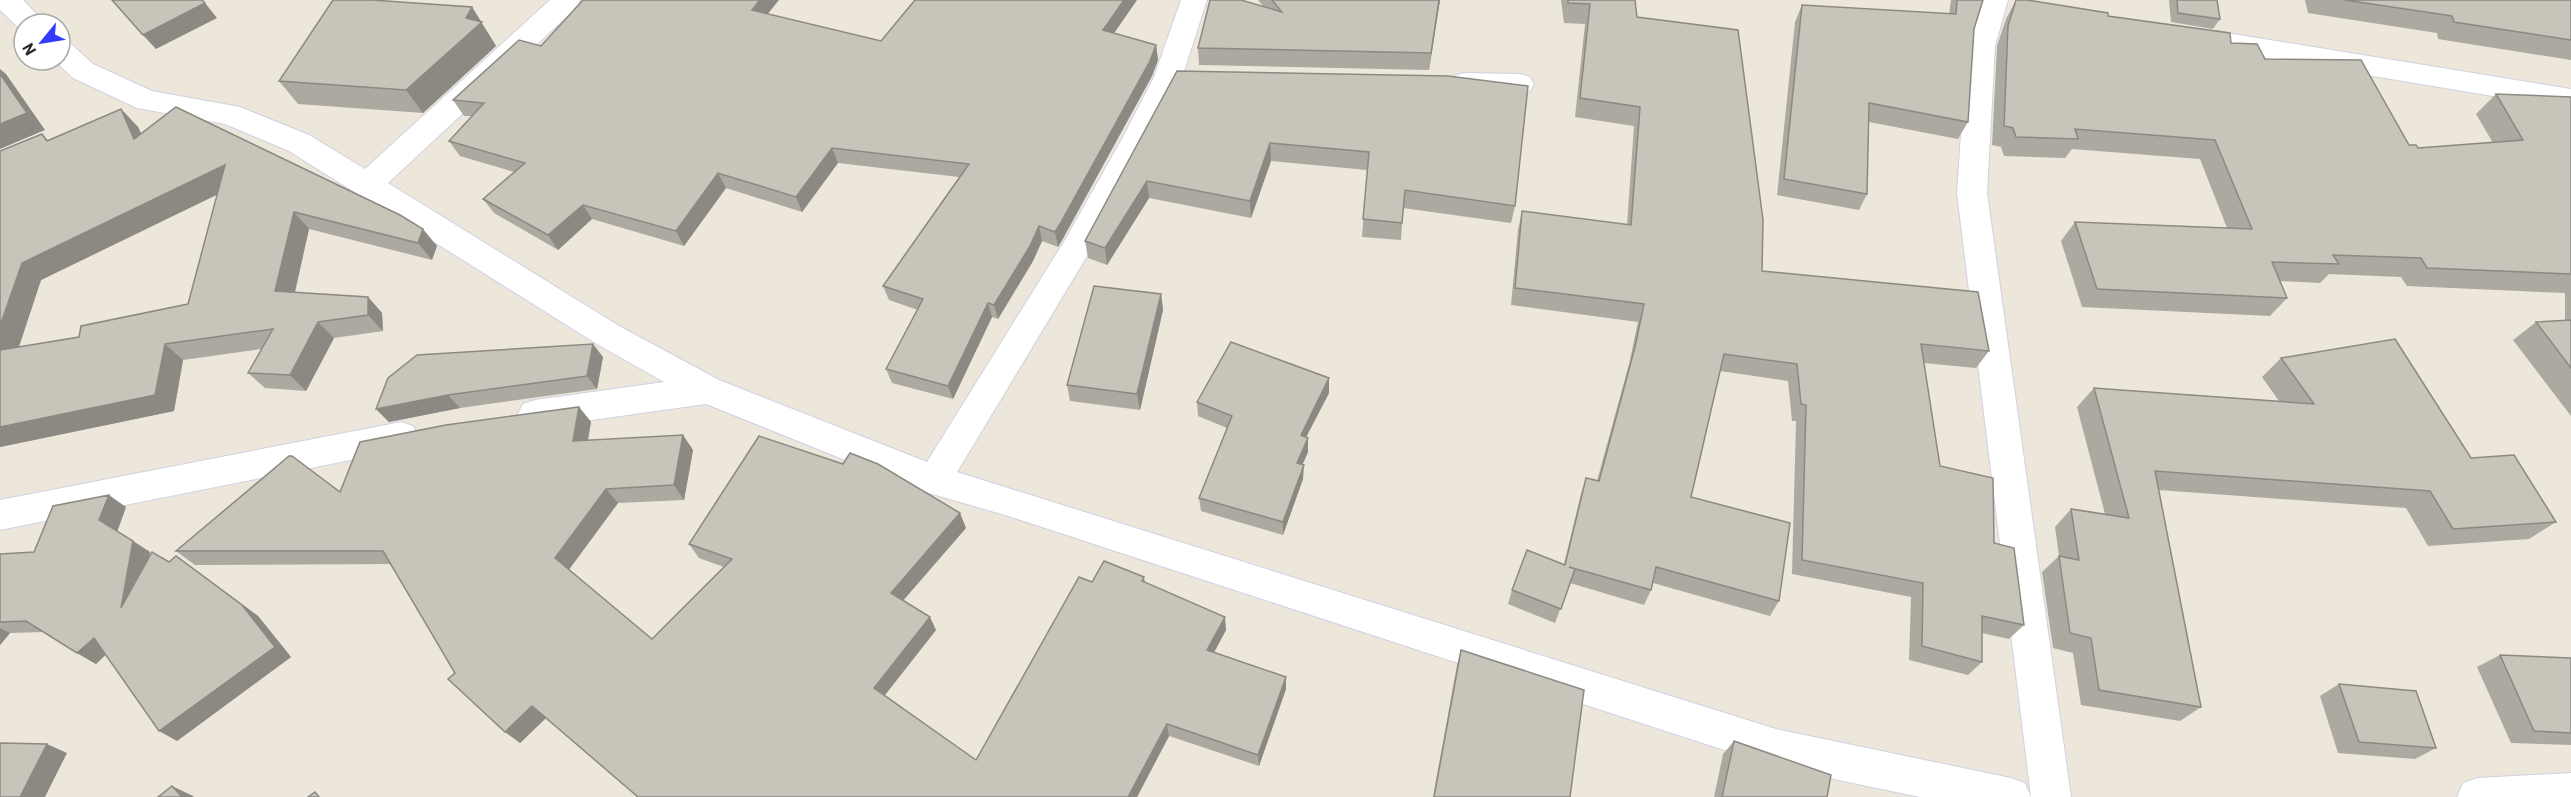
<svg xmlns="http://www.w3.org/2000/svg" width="2571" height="797" font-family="Barlow,sans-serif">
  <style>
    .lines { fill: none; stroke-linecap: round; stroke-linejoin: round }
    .minor-casing { stroke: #d0d0e3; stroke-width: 2 }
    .minor { fill: #fff; fill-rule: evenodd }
    .wall { fill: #aba9a0; fill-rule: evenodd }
    .shaded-wall { fill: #8b8982 }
    .building { fill: #c7c4ba; stroke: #8b8982; stroke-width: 1.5 }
  </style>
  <rect width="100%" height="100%" fill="#ece7da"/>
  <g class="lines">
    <g class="minor-casing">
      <g id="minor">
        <polygon points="0,0 23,0 46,24 24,24 22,31 0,10"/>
        <polygon points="550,0 580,0 577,7 388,183 619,326 719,380 927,462 1065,240 1122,139 1154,77 1181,0 1207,0 1182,77 1151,140 1087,256 957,472 1776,729 2011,778 2025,783 2031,797 1920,797 1776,767 1005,515 922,491 706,404 535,428 523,424 518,414 523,404 535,400 664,382 597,344 289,151 225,124 137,108 73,78 54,60 60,60 60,40 70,43 93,64 152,91 240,107 309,135 365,169"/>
        <polygon points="1982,0 2008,0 1995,46 1987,193 2071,797 2031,797 1957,193 1967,46"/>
        <polygon points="2215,31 2571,89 2571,109 2205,48 2201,41 2205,34"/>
        <path d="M1464,73l56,1 10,3 4,7 -4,7c-21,7 -55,5 -76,-1l-4,-7 4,-7z"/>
        <polygon points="401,422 413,426 418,436 413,446 401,450 0,530 0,500"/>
        <polygon points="2571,773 2571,797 2457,797 2463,783 2477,778"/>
      </g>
    </g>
    <use href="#minor" class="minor"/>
  </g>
  <g class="wall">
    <polygon points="1258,0 1440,0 1429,70 1199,65 1198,48 1263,6"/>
    <polygon points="1561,0 1635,0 1637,17 1762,271 1989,351 1976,368 1924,363 1940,466 1994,543 2024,625 2009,639 1982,633 1982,662 1968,675 1909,660 1911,597 1792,574 1796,421 1792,421 1788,381 1720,371 1691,497 1779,601 1770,616 1653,583 1651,590 1644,605 1570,583 1555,623 1508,604 1512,590 1564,564 1581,494 1586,478 1597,481 1629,364 1638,322 1511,305 1518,230 1522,211 1627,225 1634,126 1575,117 1585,24 1564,23"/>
    <polygon points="1951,0 1983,0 1974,29 1968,122 1958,139 1869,122 1867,194 1859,210 1777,195 1795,22 1802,5 1949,14"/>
    <polygon points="2016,0 2108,16 2231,43 2265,59 2409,145 2418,148 2493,143 2476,114 2496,94 2571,97 2571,416 2513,340 2536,322 2565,320 2565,293 2407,286 2401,277 2329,274 2320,283 2280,281 2287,298 2270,316 2082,307 2061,241 2075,222 2227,228 2200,159 2072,149 2065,158 2004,156 2001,147 1992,145 1997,46 2006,19"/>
    <polygon points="2169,0 2217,0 2220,19 2213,29 2171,22"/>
    <polygon points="2305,0 2571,0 2571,60 2438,39 2437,33 2308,13"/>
    <polygon points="472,7 496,46 423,113 298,104 279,81"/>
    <polygon points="768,14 881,41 1114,33 1156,45 1158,60 1152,76 1063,239 1058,247 1042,241 1033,261 998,319 992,317 953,399 892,383 886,369 918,310 889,300 883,286 959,177 838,163 802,212 726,188 684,246 592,219 558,250 494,213 483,199 514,172 460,156 449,141 472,116 464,116 453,100 541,46"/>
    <polygon points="1177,71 1515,206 1511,223 1403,208 1401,240 1362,237 1367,170 1271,161 1251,218 1149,198 1107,265 1088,258 1085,241"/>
    <path d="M121,109l17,18 3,6 296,113 -5,14 -123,-31 -14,64 73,4 14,16 1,18 -49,7 -28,53 -41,-3 -17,-15 13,-24 -78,11 -9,51 -174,36v-296l42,-17 6,6zM218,194l-30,110 -109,33 -60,10 22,-67z"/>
    <polygon points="1161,294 1163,310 1140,410 1070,401 1067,385"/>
    <polygon points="603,357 597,389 460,408 389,422 376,409"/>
    <polygon points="2281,358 2471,458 2556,522 2529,539 2428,546 2406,508 2159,490 2201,707 2180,721 2081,705 2073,653 2053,648 2042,572 2059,556 2055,527 2071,509 2105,514 2077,407 2094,388 2279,401 2262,377"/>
    <polygon points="1329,393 1306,437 1308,438 1308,452 1302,465 1303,479 1283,535 1201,511 1199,498 1227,428 1198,416 1197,402"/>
    <polygon points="579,407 591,422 588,440 693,450 684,500 618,503 569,569 652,639 724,567 699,558 689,544 966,528 903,601 936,630 885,695 976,760 1092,582 1144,577 1145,582 1226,630 1214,653 1286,689 1259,766 1169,736 1137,797 546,718 520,743 455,673 391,564 195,565 176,551"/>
    <polygon points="126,507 117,531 150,552 149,557 169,562 176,556 192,567 258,616 291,657 177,741 106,655 96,664 77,653 44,632 10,633 0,645 0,554 34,552"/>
    <polygon points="1461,650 1570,797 1433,797 1457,665"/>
    <polygon points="2500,655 2571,658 2571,745 2511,743 2477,667"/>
    <polygon points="2339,684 2436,748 2415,759 2338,753 2320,696"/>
    <polygon points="1734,741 1827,797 1714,797 1723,754"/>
  </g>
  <g class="shaded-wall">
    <polygon points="760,0 779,0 758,26 752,10"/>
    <polygon points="1124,0 1137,0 1106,45 1103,30"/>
    <polygon points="1439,0 1440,0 1429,70 1431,53"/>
    <polygon points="205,3 217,18 156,49 143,35"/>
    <polygon points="472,7 496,46 423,113 406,90 466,18"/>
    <polygon points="1156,45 1158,60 1152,76 1058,247 1055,232"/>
    <polygon points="0,69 6,74 45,130 0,149"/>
    <polygon points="121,109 138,127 151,156 134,139"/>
    <polygon points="1270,143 1271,161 1251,218 1250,201"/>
    <polygon points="832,148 838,163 802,212 796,197"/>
    <polygon points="225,165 241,183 41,280 12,367 0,358 0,326 22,263"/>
    <polygon points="718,173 726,188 684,246 676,231"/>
    <polygon points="1147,181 1149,198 1107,265 1105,248"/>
    <polygon points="583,205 592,219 558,250 548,235"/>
    <polygon points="294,212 309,229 291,308 275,291"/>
    <polygon points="1039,226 1042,241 1033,261 998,319 994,305"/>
    <polygon points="423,229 437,246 432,260 418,243"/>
    <polygon points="1161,294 1163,310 1140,410 1137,394"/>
    <polygon points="368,297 382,313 383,331 368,315"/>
    <polygon points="988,303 992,317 953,399 948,386"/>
    <polygon points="318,322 334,338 306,391 290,375"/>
    <polygon points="165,344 183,360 174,411 0,447 0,427"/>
    <polygon points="593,344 603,357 597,389 587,376"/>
    <polygon points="1329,378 1329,393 1300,449 1301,435"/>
    <polygon points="448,395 460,408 389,422 376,409"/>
    <polygon points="579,407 591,422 585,456 573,441"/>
    <polygon points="683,435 693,450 684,500 674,485"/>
    <polygon points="1308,438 1308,452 1297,477 1297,463"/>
    <polygon points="1304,465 1303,479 1283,535 1283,522"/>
    <polygon points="606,489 618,503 568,571 555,558"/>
    <polygon points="109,495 126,507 117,532 99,520"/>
    <polygon points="960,513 966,528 898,606 891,593"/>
    <polygon points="133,541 150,552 139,618 121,608"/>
    <polygon points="176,556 258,616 291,657 177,741 159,731"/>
    <polygon points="930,617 936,630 881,700 874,688"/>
    <polygon points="1225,617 1226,630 1208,663 1207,650"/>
    <polygon points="0,628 10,633 0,645"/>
    <polygon points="94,638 112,648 96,664 77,653"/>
    <polygon points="1286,677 1286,689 1259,766 1258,755"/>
    <polygon points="532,706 546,718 520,743 505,732"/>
    <polygon points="1167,724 1169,736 1137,797 1128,797"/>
    <polygon points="47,744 67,753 45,797 20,797"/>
    <polygon points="172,786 193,796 194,797 182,797"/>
  </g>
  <g class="building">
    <polygon points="112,0 202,0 205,3 143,35"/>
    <polygon points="333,0 372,0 472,7 466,18 482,22 406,90 279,81"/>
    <polygon points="583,0 760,0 752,10 881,41 915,0 1124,0 1103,30 1156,45 1150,61 1060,224 1055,232 1039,226 1030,246 994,305 988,303 948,386 886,369 923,299 883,286 969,164 832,148 796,197 718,173 676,231 583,205 548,235 483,199 525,163 449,141 484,103 453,100 519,40 541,46"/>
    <polygon points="1210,0 1241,0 1282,12 1272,0 1439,0 1431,53 1198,48"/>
    <polygon points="1568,0 1635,0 1637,17 1738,30 1763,220 1762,271 1978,292 1989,351 1921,344 1940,466 1993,478 1994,543 2014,548 2024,625 1982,616 1982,662 1922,646 1923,583 1802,560 1806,405 1801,404 1797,364 1724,354 1691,497 1790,523 1779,601 1656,567 1651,590 1569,567 1575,569 1561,609 1512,590 1527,550 1565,565 1586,478 1599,481 1635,347 1644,304 1515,288 1522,211 1631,225 1640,107 1580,98 1590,4 1568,3"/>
    <polygon points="1957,0 1983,0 1974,29 1968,122 1869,103 1867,194 1784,179 1802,5 1956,14"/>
    <polygon points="2016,0 2027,0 2108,13 2108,16 2230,33 2231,43 2257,44 2265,59 2361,60 2409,145 2416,145 2418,148 2523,140 2496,94 2571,97 2571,274 2427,268 2421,258 2333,255 2339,264 2272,262 2287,298 2097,289 2075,222 2252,229 2215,140 2075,129 2078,139 2016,137 2013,128 2004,126 2008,26"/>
    <polygon points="2177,0 2217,0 2220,19 2178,13"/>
    <polygon points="2345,0 2571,0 2571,40 2454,22 2452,16"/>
    <polygon points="1177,71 1448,76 1528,86 1515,206 1405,190 1402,223 1363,219 1369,152 1270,143 1250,201 1147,181 1105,248 1085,241"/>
    <polygon points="0,74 27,113 0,124"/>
    <polygon points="176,107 400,215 423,229 418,243 294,212 275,291 368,297 368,315 318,322 290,375 248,373 273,329 165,344 155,395 0,427 0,350 79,337 81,326 188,304 225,165 22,263 0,326 0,151 42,134 47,141 121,109 134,139"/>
    <polygon points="1094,286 1161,294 1137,394 1067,385"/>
    <polygon points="2571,320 2571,368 2536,322"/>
    <polygon points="2395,339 2471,458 2514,455 2556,522 2453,529 2430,491 2155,471 2201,707 2099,690 2091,638 2070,633 2059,556 2079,560 2071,509 2129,518 2094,388 2314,404 2281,358"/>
    <polygon points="1231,342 1329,378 1301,435 1308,438 1297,463 1304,465 1283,522 1199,498 1232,416 1197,402"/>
    <polygon points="593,344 587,376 448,395 376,409 388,378 417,355"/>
    <polygon points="579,407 573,441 683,435 674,485 606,489 555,558 652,639 732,559 689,544 759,436 843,464 850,453 878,464 960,513 891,593 930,617 874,688 976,760 1079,577 1092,582 1104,561 1144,577 1142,581 1225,617 1207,650 1286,677 1258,755 1167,724 1128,797 638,797 532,706 505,732 448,679 455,673 383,551 176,551 289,456 292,456 340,492 360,442 446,425"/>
    <polygon points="109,495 99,520 133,541 121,608 152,552 169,562 176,556 242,605 275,647 159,731 94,638 77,653 26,621 0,622 0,554 34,552 53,506"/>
    <polygon points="1461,650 1584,690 1570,797 1434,797"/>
    <polygon points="2500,655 2571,658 2571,733 2534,731"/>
    <polygon points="2339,684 2416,691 2436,748 2359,742"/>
    <polygon points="1734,741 1831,775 1827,797 1722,797"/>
    <polygon points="0,743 47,744 20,797 0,797"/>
    <polygon points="172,786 182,797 158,797"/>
    <polygon points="315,792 319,797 308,797"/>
  </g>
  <g transform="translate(42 42) rotate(240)"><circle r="28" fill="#ffffff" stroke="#a9a9a9" stroke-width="1.5"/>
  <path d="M0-4.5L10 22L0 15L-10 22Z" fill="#343bff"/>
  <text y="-9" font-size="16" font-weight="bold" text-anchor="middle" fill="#292929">N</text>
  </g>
</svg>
